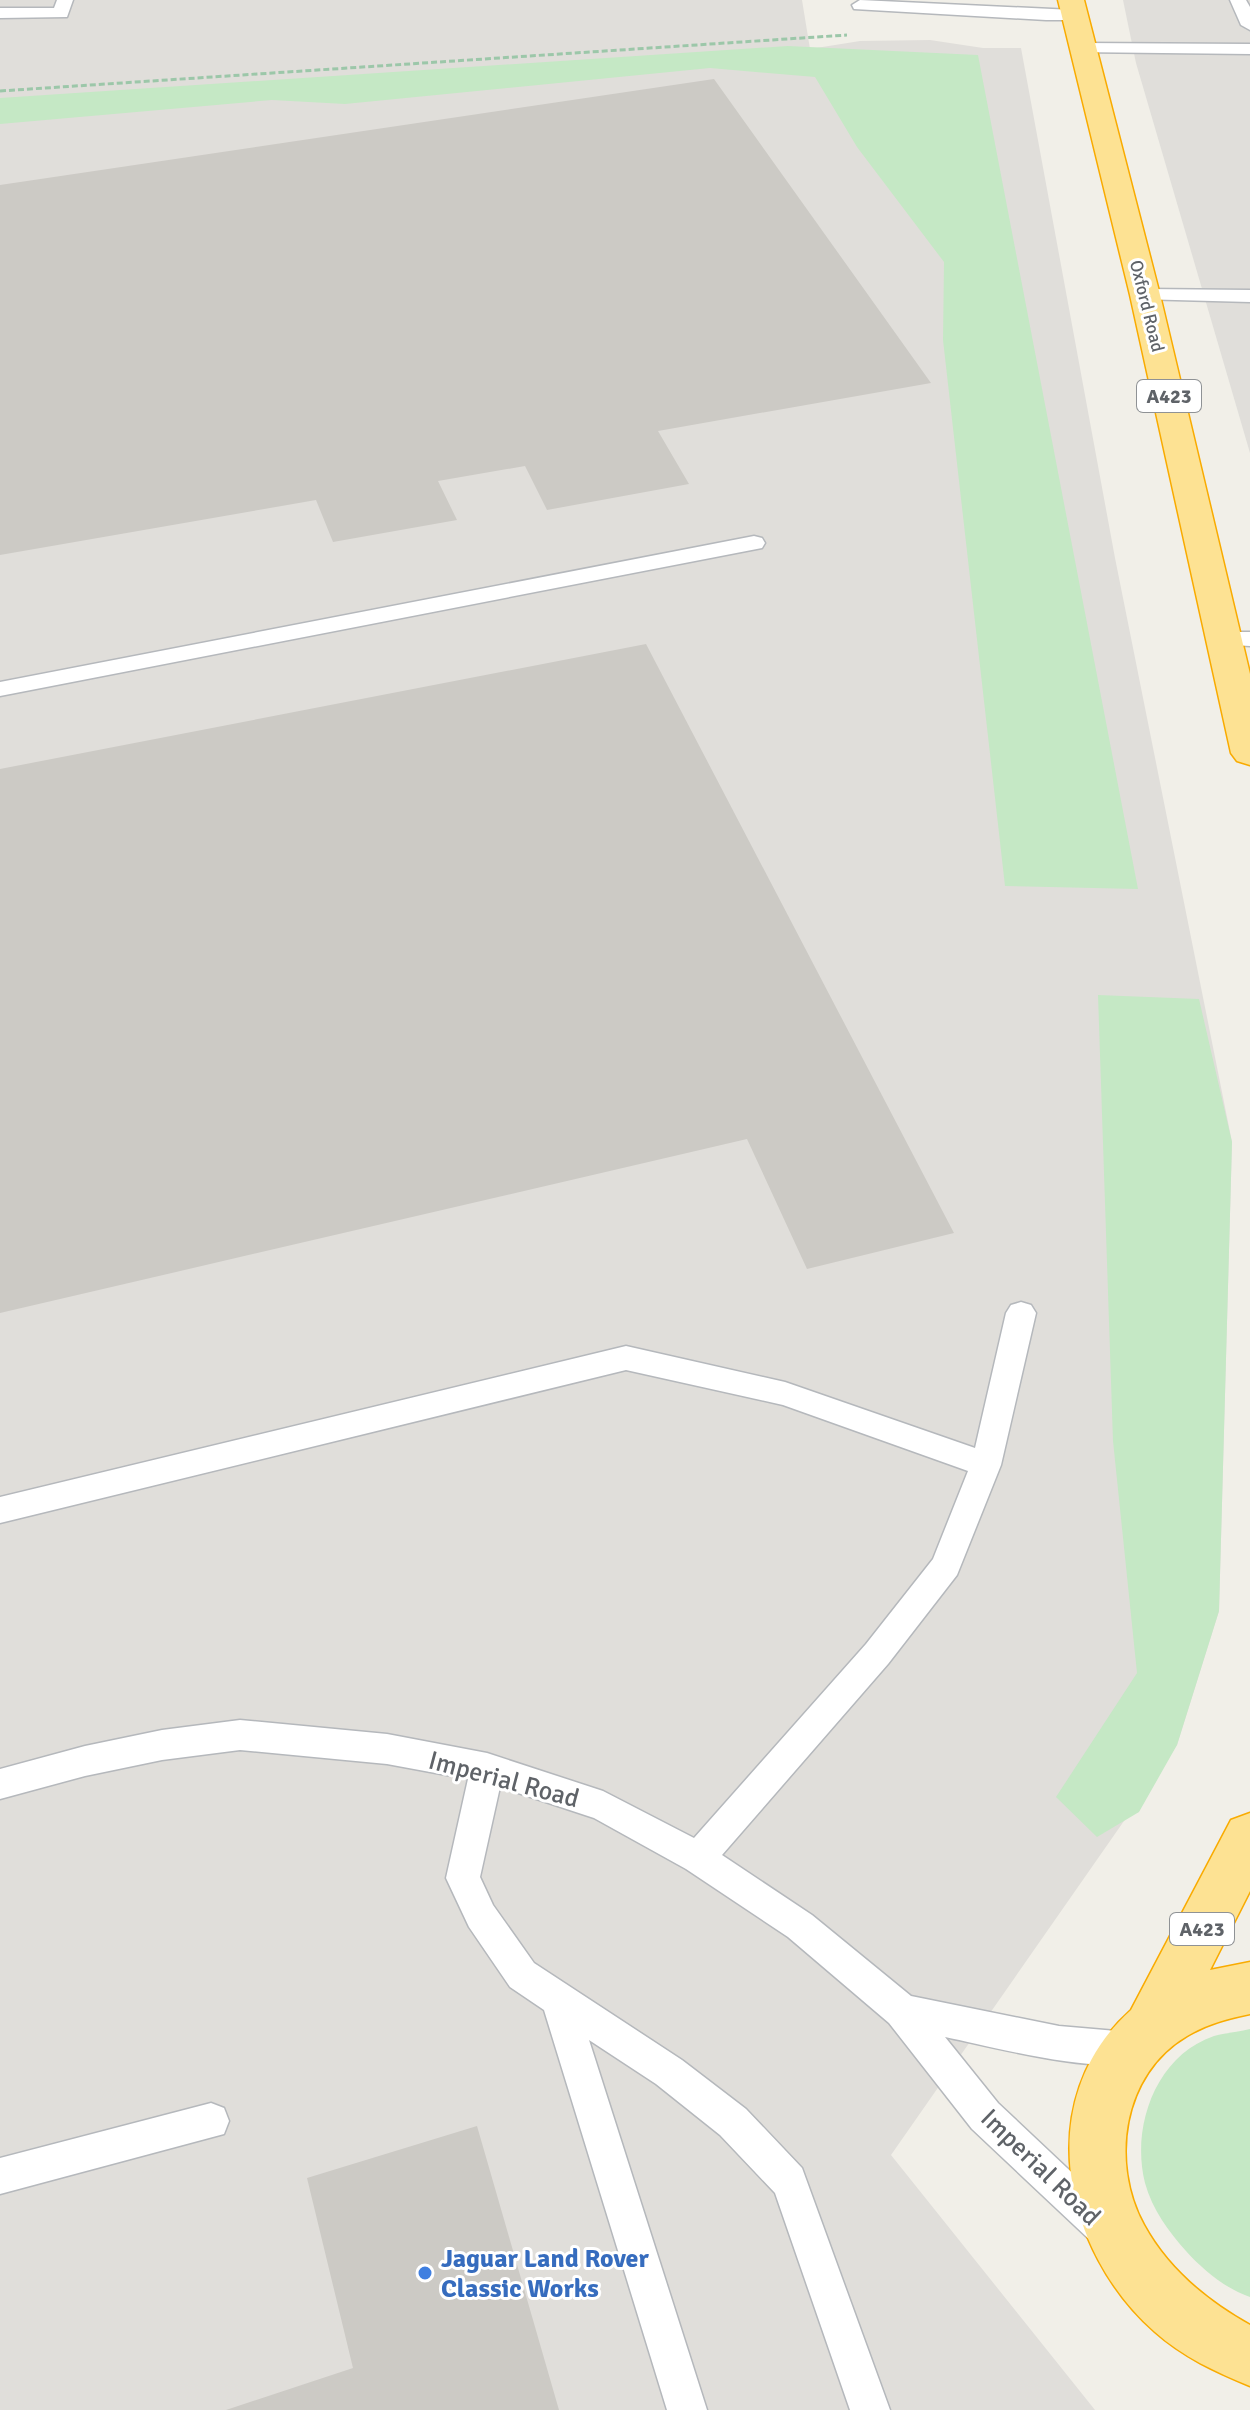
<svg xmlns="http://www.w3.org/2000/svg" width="1250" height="2410" font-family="Signika,sans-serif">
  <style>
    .industrial { fill: #e0deda }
    .green { fill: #c5e8c5 }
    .building { fill: #cccac5 }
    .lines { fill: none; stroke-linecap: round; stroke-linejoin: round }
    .lane-casing { stroke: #b5b8bc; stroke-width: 3 }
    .highway-casing { stroke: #f9ab00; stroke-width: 3 }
    .path { stroke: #9cc7a9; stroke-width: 3; stroke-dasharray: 6 3; stroke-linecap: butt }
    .lane { fill: #fff; fill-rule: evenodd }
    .highway { fill: #fde293; fill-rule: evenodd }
    .shop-dot { fill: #3f7fe0; stroke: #fff; stroke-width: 3 }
    .labels { text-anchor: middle; stroke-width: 6; stroke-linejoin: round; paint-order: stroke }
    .far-street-label { font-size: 18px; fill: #5f6368; stroke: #fff }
    .shield { fill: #fff; stroke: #8f9295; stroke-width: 2 }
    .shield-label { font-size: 20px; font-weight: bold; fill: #5f6368 }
    .near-street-label { font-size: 26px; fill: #5f6368; stroke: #fff }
    .near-shop-label { font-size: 26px; font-weight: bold; fill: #366cbe; stroke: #fff; text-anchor: start }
  </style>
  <rect width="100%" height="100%" fill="#f1efe8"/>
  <g class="industrial">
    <polygon points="0,0 802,0 810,49 860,41 930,40 983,48 1021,48 1115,558 1232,1142 1219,1611 1177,1745 891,2155 1095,2410 0,2410"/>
    <polygon points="1123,0 1250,0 1250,453 1136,63"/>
  </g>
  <g class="green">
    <polygon points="788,46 978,55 1138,889 1005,886 943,340 944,262 857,147 815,77 710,68 345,104 272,100 0,124 0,98"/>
    <polygon points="1098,995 1199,999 1232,1142 1219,1611 1177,1745 1139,1812 1097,1837 1056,1797 1137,1673 1113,1441"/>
    <path d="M1250,2029v268c-24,-8 -48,-28 -64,-46 -17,-19 -34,-42 -41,-68 -14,-55 10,-127 69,-147 11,-3 24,-4 36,-7z"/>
  </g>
  <g class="building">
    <polygon points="714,79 931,383 658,431 689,484 547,510 525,466 438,481 457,520 333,542 316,500 0,555 0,185"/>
    <polygon points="646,644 954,1233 807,1269 747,1139 0,1313 0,769"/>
    <polygon points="477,2126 559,2410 226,2410 353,2368 307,2178"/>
  </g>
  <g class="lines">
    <g class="lane-casing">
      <g id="lane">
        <polygon points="57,0 73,0 67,17 0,18 0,8 54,8"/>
        <polygon points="860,0 1073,10 1081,15 1073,20 1046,20 854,9 852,5"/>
        <polygon points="1230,0 1246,0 1250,7 1250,30 1241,25"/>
        <polygon points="1081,43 1250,44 1250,54 1075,52 1072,48"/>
        <polygon points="1145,289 1250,290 1250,302 1138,299 1135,295 1138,291"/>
        <polygon points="754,536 762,538 765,543 762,548 0,696 0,682"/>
        <polygon points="1225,632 1250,632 1250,646 1217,644 1214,639 1217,634"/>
        <path d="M1021,1302l10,3 5,8 -35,152 -44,110 -69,89 -166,191 90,60 99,81 148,30 69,6 13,5 5,12 -5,12c-38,15 -153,-15 -196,-24l53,66 119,112 6,13 -6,13 -13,6 -13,-6 -119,-112 -83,-106 -101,-86 -102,-68 -92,-51 -94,-31 -20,90 13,28 41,58 148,97 64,49 56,59 88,242h-40l-75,-217 -55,-58 -64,-51 -67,-44 118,370h-40l-123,-400 -34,-23 -41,-60 -23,-49 22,-99 -81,-15 -147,-14 -78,10 -77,16 -85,23v-30l85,-23 77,-16 78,-10 147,14 100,19 116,38 91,47 172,-194 67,-85 35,-88 -185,-66 -157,-35 -626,153v-26l626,-151 159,36 190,66 31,-135 5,-8z"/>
        <polygon points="211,2103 224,2108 229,2121 224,2134 0,2194 0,2158"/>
      </g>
    </g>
    <g class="highway-casing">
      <g id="highway">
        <polygon points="1058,0 1084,0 1160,295 1250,674 1250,765 1237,761 1231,753 1130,295"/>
        <path d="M1250,1813v78l-40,79 40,-8v52c-23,5 -43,10 -63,22 -65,38 -77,127 -43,189 24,44 63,76 106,100v61c-34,-14 -67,-29 -95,-54 -92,-81 -124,-233 -24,-322l100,-190z"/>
      </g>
    </g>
    <polyline class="path" points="0,91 847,35"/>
    <use href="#lane" class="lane"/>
    <use href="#highway" class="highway"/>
  </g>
  <circle class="shop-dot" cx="425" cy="2273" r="8"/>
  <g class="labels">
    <g class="far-street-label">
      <text transform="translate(1147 306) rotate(76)" y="6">Oxford Road</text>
    </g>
    <g class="shield">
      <rect x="1137" y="380" width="64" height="32" rx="6"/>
      <rect x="1170" y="1913" width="64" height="32" rx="6"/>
    </g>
    <g class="shield-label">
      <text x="1169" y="403">A423</text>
      <text x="1202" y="1936">A423</text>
    </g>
    <g class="near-street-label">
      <text transform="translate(504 1779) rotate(15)" y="9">Imperial Road</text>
      <text transform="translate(1041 2167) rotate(44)" y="9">Imperial Road</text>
    </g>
    <g class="near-shop-label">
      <text x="441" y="2267">Jaguar Land Rover<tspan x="441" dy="30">Classic Works</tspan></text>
    </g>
  </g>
</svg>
